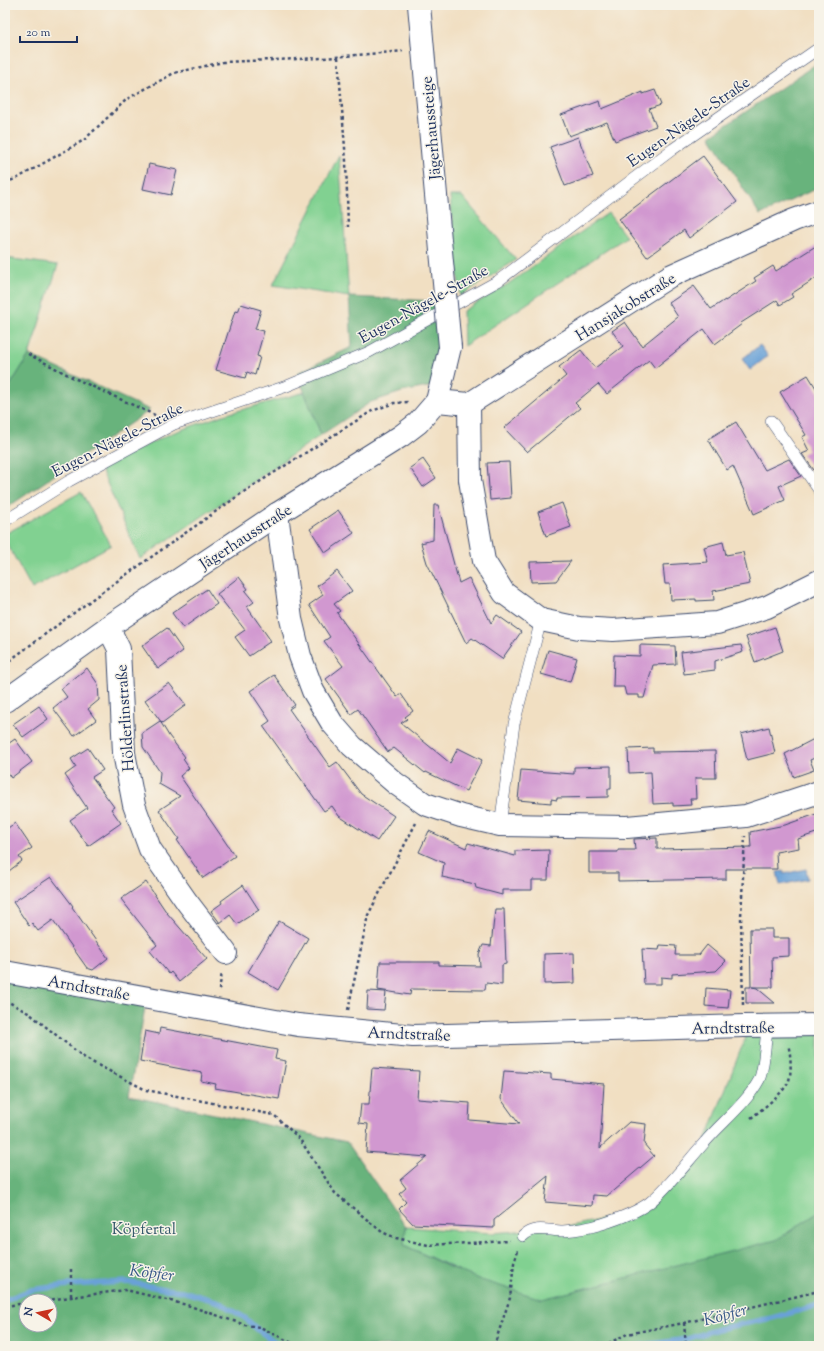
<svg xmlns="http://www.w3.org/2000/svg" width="824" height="1351" font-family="'Sorts Mill Goudy',serif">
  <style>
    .green { fill: #81d191; stroke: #4e8078; fill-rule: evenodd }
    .forest { fill: #68b37b; stroke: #42716c; fill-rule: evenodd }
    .water { fill: #69a1d7; stroke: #42689a }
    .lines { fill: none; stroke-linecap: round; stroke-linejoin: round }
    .stream { stroke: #69a1d7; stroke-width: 5.5 }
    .building { fill: #d198d0 }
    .lane-casing { stroke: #3b496d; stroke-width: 12 }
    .street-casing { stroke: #3b496d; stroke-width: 24 }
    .secondary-casing { stroke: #3b496d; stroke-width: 24 }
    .path { stroke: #3b496d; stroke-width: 2.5; stroke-dasharray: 3 3; stroke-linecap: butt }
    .lane { stroke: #fff; stroke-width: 11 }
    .street { stroke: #fff; stroke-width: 22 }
    .secondary { stroke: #fff; stroke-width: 22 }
    .secondary-bridge-casing { stroke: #3b496d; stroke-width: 24; stroke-linecap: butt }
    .secondary-bridge { stroke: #fff; stroke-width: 22 }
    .labels { text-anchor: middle; stroke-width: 3; stroke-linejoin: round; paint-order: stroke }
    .street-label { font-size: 16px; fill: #1b2f5e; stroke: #f7f3e8 }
    .park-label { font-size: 16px; fill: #34586b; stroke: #f7f3e8 }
    .water-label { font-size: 17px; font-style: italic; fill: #365788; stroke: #f7f3e8 }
  </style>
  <rect width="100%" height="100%" fill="#f7f3e8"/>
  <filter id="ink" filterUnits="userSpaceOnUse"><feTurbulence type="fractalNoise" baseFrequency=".025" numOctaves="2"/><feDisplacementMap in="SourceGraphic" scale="8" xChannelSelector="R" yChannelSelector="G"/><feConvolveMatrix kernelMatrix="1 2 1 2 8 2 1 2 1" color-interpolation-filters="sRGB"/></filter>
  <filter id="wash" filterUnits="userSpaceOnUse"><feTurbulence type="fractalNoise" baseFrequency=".012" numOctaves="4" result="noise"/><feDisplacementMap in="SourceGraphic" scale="16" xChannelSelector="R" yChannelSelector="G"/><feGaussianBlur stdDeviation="0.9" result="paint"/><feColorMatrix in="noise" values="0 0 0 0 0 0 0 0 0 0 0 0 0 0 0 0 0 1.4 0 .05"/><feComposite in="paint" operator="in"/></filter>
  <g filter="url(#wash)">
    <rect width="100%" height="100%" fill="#f1dfc2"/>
    <g class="green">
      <polygon points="339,155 349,297 273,285"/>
      <polygon points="450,196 462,196 516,260 460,296"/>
      <polygon points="608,213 626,237 464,346 463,311 508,284"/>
      <polygon points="5,258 58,265 29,355 5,394"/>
      <polygon points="305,392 321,435 140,559 100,467 172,433 223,415"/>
      <polygon points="81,492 111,545 32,589 5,540 5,534"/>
      <path d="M819,1014v332h-814v-237l370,131 85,31 -56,-26 2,-18 86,6 75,-6 68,-15 67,-62 52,-135zM26,1301h24v24h-24z"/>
    </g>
    <g class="forest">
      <polygon points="819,62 819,189 811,191 760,215 710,136"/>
      <polygon points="349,297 436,301 442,342 433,386 402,392 371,402 321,435 297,373 352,347"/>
      <polygon points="29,355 150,410 5,509 5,394"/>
      <path d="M5,977l141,25 -17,94 218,46 59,85 -2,18 43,21 34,14 61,19 234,-59 43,-28v134h-814zM26,1301h24v24h-24z"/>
    </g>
    <g class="water">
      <polygon points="760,345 768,356 750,370 742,359"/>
      <polygon points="806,869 808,879 780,885 777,872 784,871 784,874"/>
    </g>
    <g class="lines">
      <g class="stream">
        <polyline points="5,1300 31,1290 69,1285 127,1282 165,1289 182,1291 219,1302 245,1318 258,1330 281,1346"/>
        <polyline points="638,1346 687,1339 718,1329 772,1318 819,1305"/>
      </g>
    </g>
    <g id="blocks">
      <g class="building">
        <polygon points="655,90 661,105 649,109 656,126 615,141 607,122 569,136 561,115 600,101 602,109 643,92 643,94"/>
        <polygon points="578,137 593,176 565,186 550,147"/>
        <polygon points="703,156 737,202 689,238 684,230 647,257 619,219"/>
        <polygon points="149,164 177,170 171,195 143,189"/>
        <polygon points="819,244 819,276 791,294 793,297 780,305 777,300 741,323 742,324 715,344 704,329 655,368 649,360 607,394 598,384 575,403 580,408 527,452 504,428 566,376 559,367 581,350 595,368 623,346 612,331 625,322 642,346 678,317 669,303 694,286 711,309 725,300 725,301 756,281 754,278 773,266 776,271"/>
        <polygon points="241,304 261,310 255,329 264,331 257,356 260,357 255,375 247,372 245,378 216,370 235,311 238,312"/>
        <polygon points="808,375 819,393 819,472 817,468 814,470 802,454 809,451 802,437 806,435 780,392"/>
        <polygon points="736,422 765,470 789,459 801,476 779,486 785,500 754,514 733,466 727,470 708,439"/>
        <polygon points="423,459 436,478 423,487 410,468"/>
        <polygon points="509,462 511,498 490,500 487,463"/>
        <polygon points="562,503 571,527 546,536 538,512"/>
        <polygon points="434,505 438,505 459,583 469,578 491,623 497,615 521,632 502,659 472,638 466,643 427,563 421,543 433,540"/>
        <polygon points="338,510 354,533 325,553 310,529"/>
        <polygon points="723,542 726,555 743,552 750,584 713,591 714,600 696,601 696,599 671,600 670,584 665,584 663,565 708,562 704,547"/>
        <polygon points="571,561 556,581 531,582 530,562"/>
        <polygon points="337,571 352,591 334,604 340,611 337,613 397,697 401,694 413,711 405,717 407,719 401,723 450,763 458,748 482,760 466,791 426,772 425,773 394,748 388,752 358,709 351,714 326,679 343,666 324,641 330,637 309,605 323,595 317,586"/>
        <polygon points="239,577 248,589 245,591 254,602 247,607 271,641 249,656 235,637 245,630 217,594"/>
        <polygon points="207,589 217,604 183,628 172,613"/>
        <polygon points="775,627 783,651 755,662 746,637"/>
        <polygon points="167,628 183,651 158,669 142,646"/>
        <polygon points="640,645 675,646 676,664 653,665 644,698 639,698 639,695 626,695 624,687 613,687 614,655 640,656"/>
        <polygon points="741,645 743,652 715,661 715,670 684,674 681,652"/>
        <polygon points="548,650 577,658 570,682 541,674"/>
        <polygon points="87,668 98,684 99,700 88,709 96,720 74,736 53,708 67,697 61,689"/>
        <polygon points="274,675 295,705 289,709 330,767 337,762 361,794 394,816 377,841 339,816 332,806 324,811 263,726 270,721 250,691"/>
        <polygon points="169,683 186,705 162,723 145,700"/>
        <polygon points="39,706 48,719 23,737 13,724"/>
        <polygon points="160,721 169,736 185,757 183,759 189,768 180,776 235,856 203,878 177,840 179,839 159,810 180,796 159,784 160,772 143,747 142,733"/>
        <polygon points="769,727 775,753 747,760 741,734"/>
        <polygon points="15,739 32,762 11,778 5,769 5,746"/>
        <polygon points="814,739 819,750 819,756 810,760 814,770 794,777 785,754"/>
        <polygon points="88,748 103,770 92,777 114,807 111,809 121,823 88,846 70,820 87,808 65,775 76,767 71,759"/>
        <polygon points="653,748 653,752 715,751 716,778 695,778 696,799 690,799 691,805 673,806 673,803 653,804 651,772 629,773 628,749"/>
        <polygon points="611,766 611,789 608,789 608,797 557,798 557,800 551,799 551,803 518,800 521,770 574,774 574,767"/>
        <polygon points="819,813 819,832 798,839 799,848 776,852 777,869 726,869 726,879 618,881 618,873 589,873 589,852 618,852 618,850 635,850 634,839 657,838 657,849 751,847 750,832 785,825"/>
        <polygon points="15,823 32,848 19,857 22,861 5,874 5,830"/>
        <polygon points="429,831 466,848 468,843 515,856 515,851 549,850 548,880 532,880 532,890 502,890 502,895 476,888 475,884 442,877 444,863 419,852"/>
        <polygon points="51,877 73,906 72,907 108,958 93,970 87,968 53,920 38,931 32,923 29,926 13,902"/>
        <polygon points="146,882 167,913 207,959 179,982 171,972 169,974 150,951 157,945 121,899"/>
        <polygon points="243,885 259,910 237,924 230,915 220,923 211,911 222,903 221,901"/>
        <polygon points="495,909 504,909 506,964 502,965 502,985 486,983 485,990 411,989 410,995 378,990 380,962 439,962 439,965 480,966 479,954 483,945 491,946"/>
        <polygon points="279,921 308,938 278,990 248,972"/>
        <polygon points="750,929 772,929 772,938 789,938 789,956 772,957 773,987 752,987 757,988 775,1003 746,1003 746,987 751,987"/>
        <polygon points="660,945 676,946 675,955 699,955 707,945 726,961 716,971 672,974 672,978 661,977 661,984 644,984 642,949 659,950"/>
        <polygon points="574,953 575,983 544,984 544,954"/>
        <polygon points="706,988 730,990 728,1008 705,1006"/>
        <polygon points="368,991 386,992 384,1010 367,1009"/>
        <polygon points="160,1028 277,1050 275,1059 286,1061 279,1099 215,1088 216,1084 201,1081 202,1073 140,1061 145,1031 159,1034"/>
        <polygon points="372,1068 419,1071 417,1099 470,1103 469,1120 519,1124 501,1099 504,1071 551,1074 551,1079 604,1084 600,1148 629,1122 646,1124 644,1144 654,1156 607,1196 593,1195 592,1206 545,1202 548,1176 494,1220 494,1228 413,1224 399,1209 406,1202 399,1194 406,1188 400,1180 427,1157 366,1152 368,1124 359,1123 361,1104 369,1104"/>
      </g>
    </g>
  </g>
  <g filter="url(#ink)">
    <use href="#blocks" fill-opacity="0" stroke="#3b496d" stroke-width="1"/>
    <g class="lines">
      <g class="lane-casing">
        <g id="lane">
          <polyline points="771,421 819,490"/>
          <polyline points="5,521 69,481 174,424 287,386 369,352 498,281 673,149 819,48"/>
          <polyline points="500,825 514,724 541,620"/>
          <path d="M523,1236c12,-11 25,-5 40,-5 13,-1 26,-3 39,-7 16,-5 33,-11 47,-21 20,-16 38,-41 56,-61 17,-20 41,-38 54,-62 5,-10 7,-41 8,-54"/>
        </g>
      </g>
      <g class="street-casing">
        <g id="street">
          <polyline points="437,401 469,404 670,276 794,220 819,211"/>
          <polyline points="469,404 470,480 484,561 504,593 541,620 579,628 613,630 717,623 767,607 819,581"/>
          <polyline points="277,514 291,619 300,656 313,691 332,723 352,746 395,783 425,804 461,816 500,825 627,827 746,816 819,792"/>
          <polyline points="108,627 119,649 124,753 134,805 150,849 187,902 226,953"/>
          <polyline points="5,972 298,1025 413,1036 743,1026 819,1025"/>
        </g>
      </g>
      <g class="secondary-casing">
        <g id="secondary">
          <polyline points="419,5 441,251"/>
          <polyline points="5,701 108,627 277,514 401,436 418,423 437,401 450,347"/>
        </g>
      </g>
      <g class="path">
        <polyline points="338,57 346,161 348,227"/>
        <polyline points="5,182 16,179 84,140 127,99 174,73 223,62 323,58 403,51"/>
        <polyline points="28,354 76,379 157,416"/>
        <polyline points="5,664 106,589 245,491 372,411 394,403 408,402"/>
        <polyline points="219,990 222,973"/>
        <polyline points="5,1000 30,1014 86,1059 146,1090 274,1115 299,1138 335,1193 382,1232 396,1238 428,1245 509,1241"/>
        <polyline points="743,1005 741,917 745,836"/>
        <polyline points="348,1010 368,915 416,823"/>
        <path d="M751,1118c9,-7 32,-25 37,-35 4,-8 3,-30 0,-38"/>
        <polyline points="71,1269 71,1297"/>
        <polyline points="40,1301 126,1290 187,1305 245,1325 260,1327 298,1346"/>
        <polyline points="5,1306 26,1303"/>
        <polyline points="684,1323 686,1346"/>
        <polyline points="494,1346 510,1298 514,1263 518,1250"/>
        <polyline points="603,1346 627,1334 684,1323 819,1291"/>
      </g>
      <use href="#lane" class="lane"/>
      <use href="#street" class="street"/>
      <use href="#secondary" class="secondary"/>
      <g class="secondary-bridge-casing">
        <polyline id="secondary-bridge" points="441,251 450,347"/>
      </g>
      <use href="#secondary-bridge" class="secondary-bridge"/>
    </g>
  </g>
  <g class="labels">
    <g class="street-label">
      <text transform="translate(688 121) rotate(-35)" y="6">Eugen-Nägele-Straße</text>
      <text transform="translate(430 128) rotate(-95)" y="6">Jägerhaussteige</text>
      <text transform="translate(423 303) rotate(-29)" y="6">Eugen-Nägele-Straße</text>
      <text transform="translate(625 306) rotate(-32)" y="6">Hansjakobstraße</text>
      <text transform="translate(117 439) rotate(-27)" y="6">Eugen-Nägele-Straße</text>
      <text transform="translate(245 536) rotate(-33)" y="6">Jägerhausstraße</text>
      <text transform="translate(124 718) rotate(-94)" y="6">Hölderlinstraße</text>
      <text transform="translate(89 987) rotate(10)" y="6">Arndtstraße</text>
      <text transform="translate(733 1027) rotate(-1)" y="6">Arndtstraße</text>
      <text transform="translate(409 1033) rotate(2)" y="6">Arndtstraße</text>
    </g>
    <g class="park-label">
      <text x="144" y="1234">Köpfertal</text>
    </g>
    <g class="water-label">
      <text transform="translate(152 1272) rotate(7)" y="6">Köpfer</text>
      <text transform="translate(725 1314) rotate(-15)" y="6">Köpfer</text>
    </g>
  </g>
  <rect width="824" height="1351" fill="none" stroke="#f7f3e8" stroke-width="20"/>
  <g transform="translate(38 1313) rotate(279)"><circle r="19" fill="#f7f3e8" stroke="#9fa5b1"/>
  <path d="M0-3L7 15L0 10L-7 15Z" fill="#c8321e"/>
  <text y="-6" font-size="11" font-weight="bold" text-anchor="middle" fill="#1b2f5e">N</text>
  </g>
  <path d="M20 36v6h57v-6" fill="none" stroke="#1b2f5e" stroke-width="2"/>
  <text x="26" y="36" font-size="12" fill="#1b2f5e" stroke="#f7f3e8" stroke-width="3" paint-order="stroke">20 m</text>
</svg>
